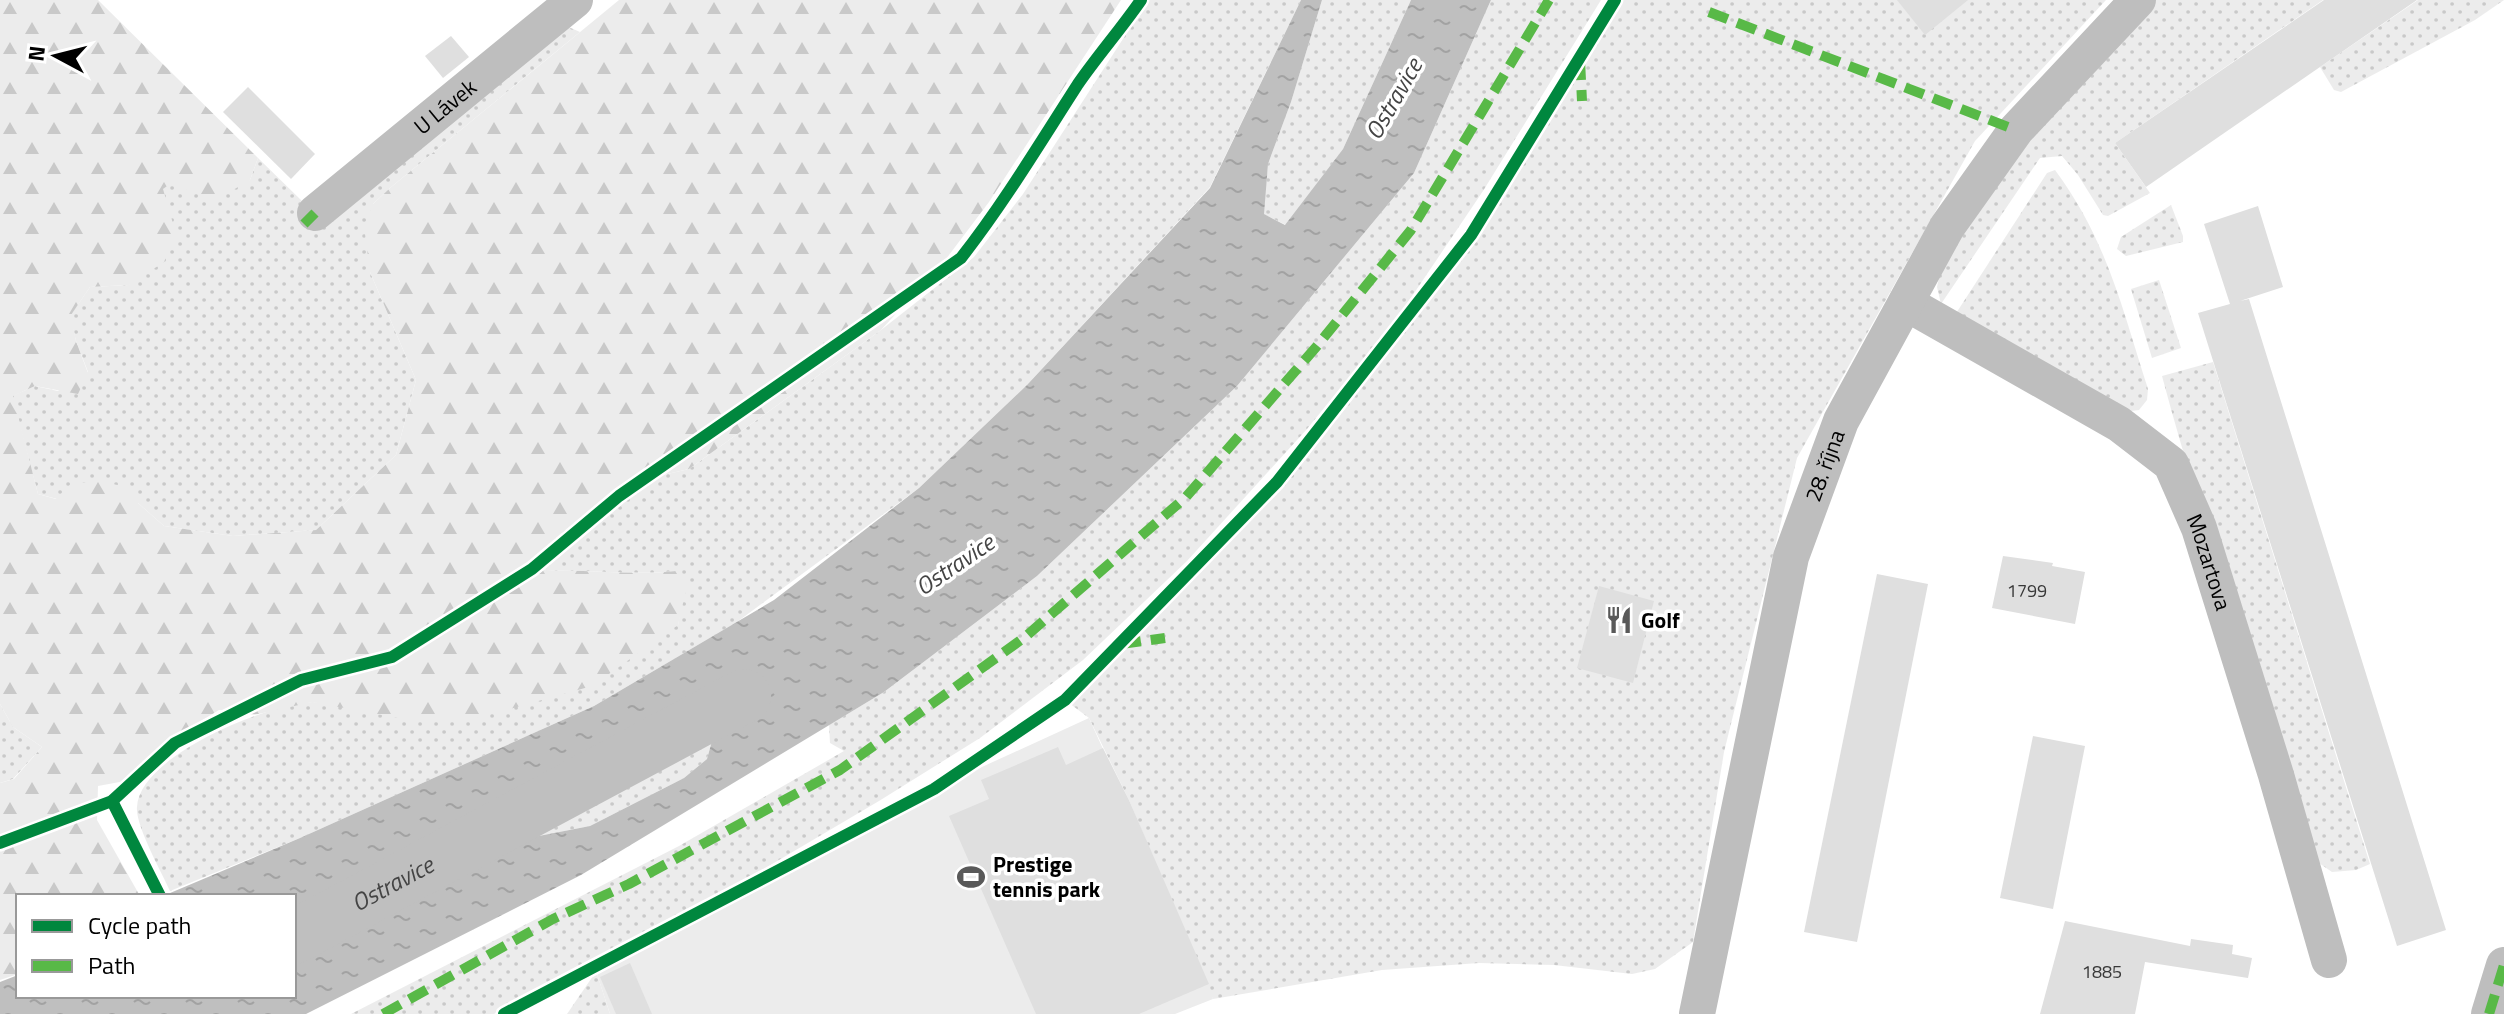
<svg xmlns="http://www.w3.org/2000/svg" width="2504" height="1014" font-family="'Titillium Web',sans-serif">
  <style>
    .grass { fill: url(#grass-dots) }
    .forest { fill: url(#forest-firs) }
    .garden { fill: #ececec }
    .water { fill: url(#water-ripples); fill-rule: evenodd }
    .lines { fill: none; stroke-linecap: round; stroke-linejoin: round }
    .river { stroke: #bfbfbf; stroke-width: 54 }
    .building { fill: #dfdfdf }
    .street { stroke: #bebebe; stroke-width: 36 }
    .quiet { stroke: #58b947; stroke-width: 10; stroke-dasharray: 20 10; stroke-linecap: butt }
    .cycleway-casing { stroke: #fff; stroke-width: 17 }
    .cycleway { stroke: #00873e; stroke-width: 12 }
    .labels { text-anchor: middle; stroke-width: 7; stroke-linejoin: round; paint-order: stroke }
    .number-label { font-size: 18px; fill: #383838 }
    .street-label { font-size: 22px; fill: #000; stroke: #fff }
    .poi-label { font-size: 22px; font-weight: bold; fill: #000; stroke: #fff; text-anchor: start }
    .water-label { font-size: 24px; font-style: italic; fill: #444; stroke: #fff }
  </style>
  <defs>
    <pattern id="grass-dots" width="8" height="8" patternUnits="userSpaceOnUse" patternTransform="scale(2)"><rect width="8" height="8" fill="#ececec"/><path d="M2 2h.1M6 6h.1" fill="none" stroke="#c9c9c9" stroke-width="1.8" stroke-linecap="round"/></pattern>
    <pattern id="forest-firs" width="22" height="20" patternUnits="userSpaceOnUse" patternTransform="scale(2)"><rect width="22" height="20" fill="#ececec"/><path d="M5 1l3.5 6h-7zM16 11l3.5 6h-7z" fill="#c9c9c9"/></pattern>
    <pattern id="water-ripples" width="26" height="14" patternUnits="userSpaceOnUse" patternTransform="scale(2)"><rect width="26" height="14" fill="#bfbfbf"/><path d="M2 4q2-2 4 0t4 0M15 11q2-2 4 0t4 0" fill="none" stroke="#a2a2a2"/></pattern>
  </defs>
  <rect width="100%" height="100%" fill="#fff"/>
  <g class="grass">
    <path d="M1148,0h153l-91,187 -183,198 -108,103 -182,134 -143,84 -294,132 -130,53c-8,-18 -35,-66 -33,-84 2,-51 130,-103 175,-105 11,0 24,4 36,6l330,-83 3,-18 -5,-36c-44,5 -86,-2 -130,0l-6,-21 80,-65 69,-16 192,-139 93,-73 49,-63z"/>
    <polygon points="1322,0 1411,0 1343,149 1286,225 1263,214 1268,164 1291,102"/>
    <polygon points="1491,0 1601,0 1483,191 1396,320 1307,429 1187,561 1083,660 980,738 879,801 752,876 494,1014 351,1014 679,846 844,751 830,743 829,725 884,692 1037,576 1237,386 1414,173"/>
    <polygon points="1612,0 2106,0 1975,141 1797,458 1724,752 1693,942 1655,969 1632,974 1554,965 1479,963 1382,970 1213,999 1129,800 1089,718 1065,700 1277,482 1471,235"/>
    <polygon points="2153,0 2323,0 2115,143 2150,193 2108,216 2103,215 2078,175 2062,156 2040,158 1941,304 1937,287 1942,264 2020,149"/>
    <polygon points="2418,0 2504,0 2475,20 2341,92 2334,90 2320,67"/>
    <polygon points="557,22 580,32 390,188 373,204 370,272 416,380 396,455 316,530 233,536 164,526 138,503 57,499 38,494 12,396 35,386 58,391 88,372 76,341 70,316 90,287 129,285 163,189 169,183 178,186 250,180 258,158 302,201 317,220"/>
    <path d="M2055,170c52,70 67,138 93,219l-1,11 -8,10 -8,1 -178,-93 94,-145z"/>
    <polygon points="2171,205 2183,236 2183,242 2126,256 2117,249 2121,237"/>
    <polygon points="2159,280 2181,348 2152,358 2131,289"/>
    <path d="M2213,362l157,502 -14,6 -24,2 -13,-9c-54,-162 -113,-322 -157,-487z"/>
    <polygon points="0,704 13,727 42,747 13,779 0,783"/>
    <polygon points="674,731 705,733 712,741 707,759 684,778 590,826 513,841 479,867 458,869 444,863 446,850 473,835 572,810 648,738"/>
    <polygon points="597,974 610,1014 567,1014 593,976"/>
  </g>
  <path class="forest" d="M0,0h98l160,158 -8,22 -34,20 -46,-16 -7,5 13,45 -12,28 -35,23 -39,2 -19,28 5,26 12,32 -10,21 -43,-8 -22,10 25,98 18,5 15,-15 26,-3 36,7 5,15 26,23 69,10 83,-6 80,-75 20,-75 -46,-108 -6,-46 9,-22 17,-16 229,-188h502l-132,202 -43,57 -65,71 -192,139 -69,16 -79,65 5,21c44,-2 87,5 130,0l12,10 -10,44 -86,61 -122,34 -56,1 -102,-19 -58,13 -35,-5 -59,36 -35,35 -27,5 -1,34 43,76h-122v78l-18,6v-197l14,-4 28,-32 -29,-20 -13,-23z"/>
  <polygon class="garden" points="1089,718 1209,984 1213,999 1175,1014 610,1014 597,974 932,797 960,777"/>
  <path class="water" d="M1301,0h21l-31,102 -23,62 -4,50 21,11 58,-76 68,-149h80l-77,173 -177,213 -200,190 -153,116 -303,183 -275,139h-306v-32l18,-7v21h276v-100h-131l137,-58 294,-132 180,-106 145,-112 108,-103 183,-197zM674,731l31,2 7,8 -5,18 -23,19 -94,48 -77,15 -34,26 -21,2 -14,-6 2,-13 27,-15 99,-25 76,-72z"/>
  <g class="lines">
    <path class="river" id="s1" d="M294,937l450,-241"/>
  </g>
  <g class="building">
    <polygon points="1897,0 1968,0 1925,35"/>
    <polygon points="2324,0 2417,0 2146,187 2115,143"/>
    <polygon points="451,36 469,57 443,78 425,56"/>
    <polygon points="248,87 315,154 291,179 223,112"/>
    <polygon points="2258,206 2283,287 2240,301 2249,299 2446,930 2397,946 2198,313 2230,304 2204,224"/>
    <polygon points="2003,556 2053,563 2052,566 2085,572 2075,624 1992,608"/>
    <polygon points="1877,574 1928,584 1857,942 1804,932"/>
    <polygon points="1599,586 1654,601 1633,683 1577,668"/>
    <polygon points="2033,736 2085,746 2053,909 2000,898"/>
    <polygon points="1058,747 1066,765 1103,748 1129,800 1209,984 1139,1014 1036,1014 949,816 989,799 981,780"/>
    <polygon points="2065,921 2190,946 2191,939 2233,945 2232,954 2252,958 2248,978 2145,962 2135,1014 2040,1014"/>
    <polygon points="630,963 652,1014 616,1014 600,977"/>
  </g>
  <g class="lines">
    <g class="street">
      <path id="s2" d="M315,213l260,-213"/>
      <path id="s3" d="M1906,303l213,121 52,40 28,64 77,247 53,185"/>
      <path id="s4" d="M1697,1014l94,-457 50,-136 106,-194 69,-97 122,-130"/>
      <polyline points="2489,1014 2504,965"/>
    </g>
    <g class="quiet">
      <polyline points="1709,12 2016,130"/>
      <polyline points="1580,60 1582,101"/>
      <polyline points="304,224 315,213"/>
      <polyline points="1121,644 1165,638"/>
      <polyline points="383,1014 553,919 629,884 840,770 1025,637 1186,497 1317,346 1411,230 1549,0"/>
      <polyline points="2489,1014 2504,965"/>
    </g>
    <g class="cycleway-casing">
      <g id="cycleway">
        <polyline points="112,801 160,896"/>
        <path d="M0,843l112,-42 63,-58 126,-63 91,-23 140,-88 87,-73 342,-238c43,-55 79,-115 117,-174 20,-29 43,-55 63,-84"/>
        <polyline points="504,1014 934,789 1065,700 1277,482 1471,235 1615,0"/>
      </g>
    </g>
    <use href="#cycleway" class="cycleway"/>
  </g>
  <defs>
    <g id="restaurant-bare" transform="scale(2.16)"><path d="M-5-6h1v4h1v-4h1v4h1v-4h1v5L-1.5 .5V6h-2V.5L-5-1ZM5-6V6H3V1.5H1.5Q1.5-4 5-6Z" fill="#595959" stroke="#fff" stroke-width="2.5" paint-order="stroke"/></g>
    <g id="stadium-bare" transform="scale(2.16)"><path d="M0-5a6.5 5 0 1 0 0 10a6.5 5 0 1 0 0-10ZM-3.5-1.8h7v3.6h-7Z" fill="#595959" stroke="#fff" stroke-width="2.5" paint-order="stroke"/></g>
  </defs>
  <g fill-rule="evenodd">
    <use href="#restaurant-bare" x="1619" y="620"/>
    <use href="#stadium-bare" x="971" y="877"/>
  </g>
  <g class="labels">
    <g class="number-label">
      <text x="2027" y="597">1799</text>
      <text x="2102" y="978">1885</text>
    </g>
    <g class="street-label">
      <text dy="8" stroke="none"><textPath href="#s2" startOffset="168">U Lávek</textPath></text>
      <text dy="8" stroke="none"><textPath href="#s4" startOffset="564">28. října</textPath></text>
      <text dy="8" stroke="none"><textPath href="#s3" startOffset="416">Mozartova</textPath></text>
    </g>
    <g class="poi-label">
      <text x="1641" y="628">Golf</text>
      <text x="993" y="872">Prestige<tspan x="993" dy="25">tennis park</tspan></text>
    </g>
    <g class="water-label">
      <text transform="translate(1394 99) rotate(-60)" y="8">Ostravice</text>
      <text transform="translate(955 565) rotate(-34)" y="8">Ostravice</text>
      <text dy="8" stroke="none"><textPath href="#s1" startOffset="112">Ostravice</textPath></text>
    </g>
  </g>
  <rect x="16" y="894" width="280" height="104" fill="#ffffff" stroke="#999999" stroke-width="2"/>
  <rect x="32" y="920" width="40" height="12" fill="#00873e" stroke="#999999" stroke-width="2"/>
  <text x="88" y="934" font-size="24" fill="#000000">Cycle path</text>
  <rect x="32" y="960" width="40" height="12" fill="#58b947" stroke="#999999" stroke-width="2"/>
  <text x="88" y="974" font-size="24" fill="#000000">Path</text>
  <g transform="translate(56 56) rotate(277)" stroke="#ffffff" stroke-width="6" paint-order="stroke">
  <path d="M0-6L14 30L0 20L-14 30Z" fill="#000000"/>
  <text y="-12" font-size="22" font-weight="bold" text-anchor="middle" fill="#000000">N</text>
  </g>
</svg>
